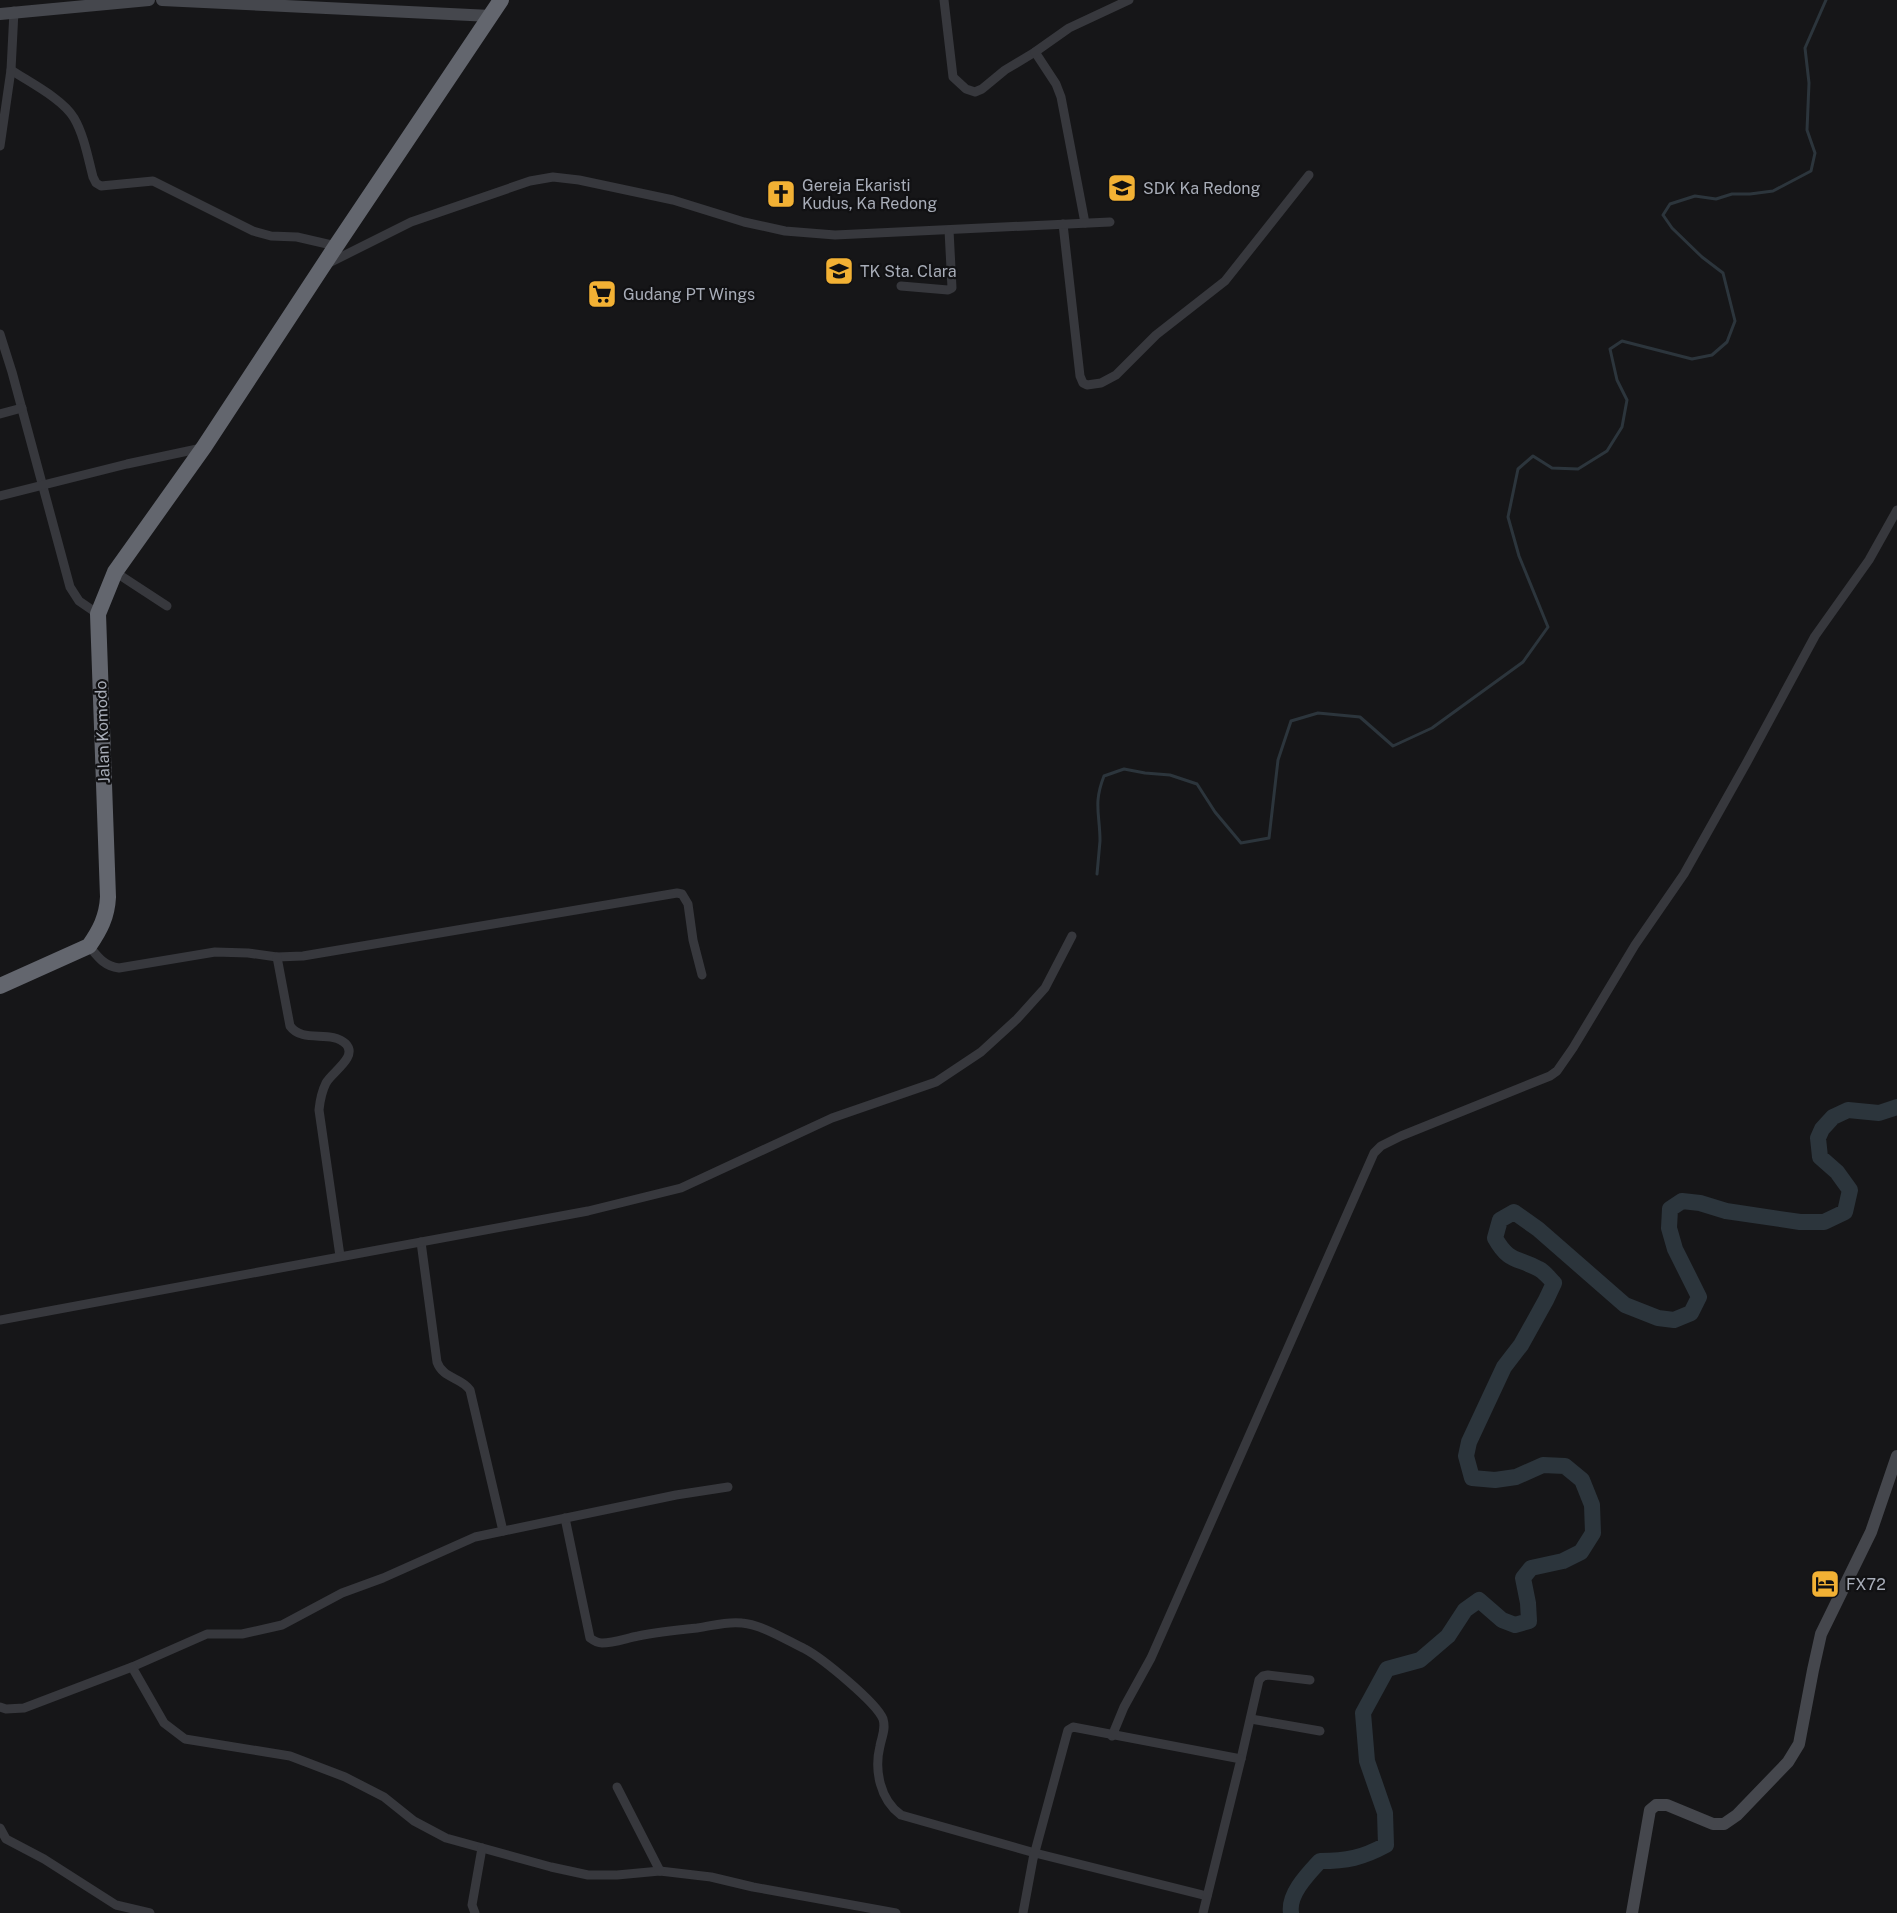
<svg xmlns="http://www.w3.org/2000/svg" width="1897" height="1913" font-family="'Public Sans',sans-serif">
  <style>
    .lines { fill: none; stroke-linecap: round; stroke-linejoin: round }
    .stream { stroke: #2c353c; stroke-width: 3 }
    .river { stroke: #2c353c; stroke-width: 16 }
    .street { stroke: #37383d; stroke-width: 9 }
    .secondary { stroke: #45474d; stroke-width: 12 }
    .highway { stroke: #63666e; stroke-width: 16 }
    .labels { text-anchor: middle; stroke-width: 4.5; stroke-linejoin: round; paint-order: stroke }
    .poi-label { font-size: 16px; fill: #a8adb8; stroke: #111113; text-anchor: start }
    .street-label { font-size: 16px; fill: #a8adb8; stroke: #111113 }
  </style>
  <rect width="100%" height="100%" fill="#161618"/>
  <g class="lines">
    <path class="stream" d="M1097,874c1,-11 2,-22 3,-33 0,-27 -7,-37 4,-65l20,-7 21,4 25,2 27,9 18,28 26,31 28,-5 9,-78 13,-39 27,-8 42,4 33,29 39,-18 91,-66 25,-35 -29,-71 -11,-39 10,-48 15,-13 19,12 26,1 29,-18 15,-24 5,-27 -10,-20 -7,-31 12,-8 70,18 20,-4 15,-13 8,-21 -12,-48 -21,-16 -30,-29 -9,-13 7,-11 25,-8 21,3 16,-5h18l23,-3 38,-20 4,-18 -8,-23 2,-47 -4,-35 21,-48"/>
    <path class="river" d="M1291,1913c-3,-19 17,-39 29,-52 27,0 42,-3 66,-16l-1,-32 -18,-52 -4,-48 24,-44 33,-9 28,-24 17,-26 14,-10 23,20 13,5 14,-4 -1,-18 -5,-25 8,-10 32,-7 18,-9 12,-19 -1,-28 -10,-25 -17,-14 -22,-1 -27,12 -21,3 -23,-2 -6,-22 3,-14 35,-75 17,-22 25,-45 8,-17c-5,-5 -9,-11 -15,-14 -22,-12 -30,-6 -44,-31l5,-18 14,-8 24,17 87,76 33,13 16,2 17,-7 8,-16 -24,-48 -6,-21 1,-19 12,-8 18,2 26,8 74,11h24l21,-10 5,-22 -13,-18 -17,-15 -2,-19 4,-9 11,-12 15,-7 31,3 18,-6"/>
    <g class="street">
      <polyline points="944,0 953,77 966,89 975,92 982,89 1005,70 1035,52"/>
      <path d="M11,70c18,12 52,29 63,48 10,17 14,40 19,59l3,6 5,3 52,-5 100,50 18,5 26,1 39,9"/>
      <polyline points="0,146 11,70 14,11"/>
      <polyline points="1085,223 1061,97 1056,84 1035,52 1069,28 1129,0"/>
      <polyline points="1063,224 1080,376 1083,383 1087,385 1101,383 1116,375 1156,335 1225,281 1309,175"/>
      <polyline points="327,264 411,222 530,181 553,177 579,180 673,200 744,222 785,231 835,235 1110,222"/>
      <polyline points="901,286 948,290 952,288 949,230"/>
      <polyline points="0,334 12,372 70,587 79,601 98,614"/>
      <polyline points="0,414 22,408"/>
      <polyline points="0,496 127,464 202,448"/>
      <polyline points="115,572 167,606"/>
      <path d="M89,946c9,11 15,20 30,22l96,-16 33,1 29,4 26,-1 374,-63 5,1 6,10 5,36 9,35"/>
      <path d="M277,957l13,69c13,18 41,3 56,18 12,13 -14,28 -20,39 -4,8 -6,17 -7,27l21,146"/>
      <path d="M421,1242l16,120c6,17 24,15 33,28l33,141"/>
      <polyline points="0,1320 588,1211 681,1188 832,1118 936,1082 981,1052 1017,1019 1045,988 1072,936"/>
      <path d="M565,1518l25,120c4,3 7,5 12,5 12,0 25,-5 36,-7 19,-4 39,-6 59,-8 15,-2 29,-7 45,-5 21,2 44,17 63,26 17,9 71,53 78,70 3,10 -1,17 -3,27 -6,24 0,54 21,69l134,38 172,43"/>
      <polyline points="132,1667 207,1634 242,1634 282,1625 342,1593 383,1578 475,1537 676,1495 728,1487"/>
      <polyline points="0,1707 6,1709 24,1708 132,1667 164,1723 185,1739 290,1756 345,1777 384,1797 414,1821 446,1838 551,1867 588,1875 617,1875 660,1871 711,1877 753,1887 896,1913"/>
      <polyline points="1251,1719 1320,1731"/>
      <polyline points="1112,1736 1124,1707 1151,1658 1374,1153 1381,1146 1401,1136 1550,1076 1557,1071 1573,1048 1635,945 1684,874 1747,762 1815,636 1869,560 1897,510"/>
      <polyline points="1241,1759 1259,1680 1263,1676 1268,1675 1310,1680"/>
      <polyline points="617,1787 660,1871"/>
      <polyline points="0,1828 6,1839 44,1859 116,1905 150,1913"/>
      <polyline points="475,1913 472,1905 482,1848"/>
      <polyline points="1023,1913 1033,1859 1068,1730 1073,1727 1241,1759 1203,1913"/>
    </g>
    <g class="secondary">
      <polyline points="162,0 491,16"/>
      <polyline points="0,14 149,0"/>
      <polyline points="1632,1913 1650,1810 1656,1805 1667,1805 1713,1824 1724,1824 1737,1815 1788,1762 1799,1744 1813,1670 1821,1634 1871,1532 1897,1456"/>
    </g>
    <path class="highway" d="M0,986l89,-40c11,-16 18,-29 19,-49l-10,-283 17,-42 89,-125 132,-201 165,-246"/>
  </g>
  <defs>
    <g id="school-square" transform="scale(1.5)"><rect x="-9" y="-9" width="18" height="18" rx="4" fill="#f2b134" stroke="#111113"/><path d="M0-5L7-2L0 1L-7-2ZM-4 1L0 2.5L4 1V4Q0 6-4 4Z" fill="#111"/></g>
    <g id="church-square" transform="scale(1.5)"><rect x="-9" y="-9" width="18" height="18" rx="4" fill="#f2b134" stroke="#111113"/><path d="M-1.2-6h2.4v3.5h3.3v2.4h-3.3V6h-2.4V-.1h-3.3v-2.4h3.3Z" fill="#111"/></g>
    <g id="supermarket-square" transform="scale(1.5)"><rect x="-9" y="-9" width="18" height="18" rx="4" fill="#f2b134" stroke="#111113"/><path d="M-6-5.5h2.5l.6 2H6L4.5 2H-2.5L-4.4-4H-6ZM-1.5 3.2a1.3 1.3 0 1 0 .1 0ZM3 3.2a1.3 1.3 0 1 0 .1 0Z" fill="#111"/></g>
    <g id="hotel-square" transform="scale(1.5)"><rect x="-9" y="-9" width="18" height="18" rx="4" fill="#f2b134" stroke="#111113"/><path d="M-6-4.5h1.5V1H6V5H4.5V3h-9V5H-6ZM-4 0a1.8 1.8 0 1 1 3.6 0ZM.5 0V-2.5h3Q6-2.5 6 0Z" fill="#111"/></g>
  </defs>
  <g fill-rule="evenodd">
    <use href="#school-square" x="1122" y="188"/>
    <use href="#church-square" x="781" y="194"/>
    <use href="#school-square" x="839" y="271"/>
    <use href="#supermarket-square" x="602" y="294"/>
    <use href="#hotel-square" x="1825" y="1584"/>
  </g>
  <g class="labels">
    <g class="poi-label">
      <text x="802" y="191">Gereja Ekaristi<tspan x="802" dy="18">Kudus, Ka Redong</tspan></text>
      <text x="1143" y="194">SDK Ka Redong</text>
      <text x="860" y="277">TK Sta. Clara</text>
      <text x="623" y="300">Gudang PT Wings</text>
      <text x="1846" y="1590">FX72</text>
    </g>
    <g class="street-label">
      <text transform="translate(102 732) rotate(-92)" y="6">Jalan Komodo</text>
    </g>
  </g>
</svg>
